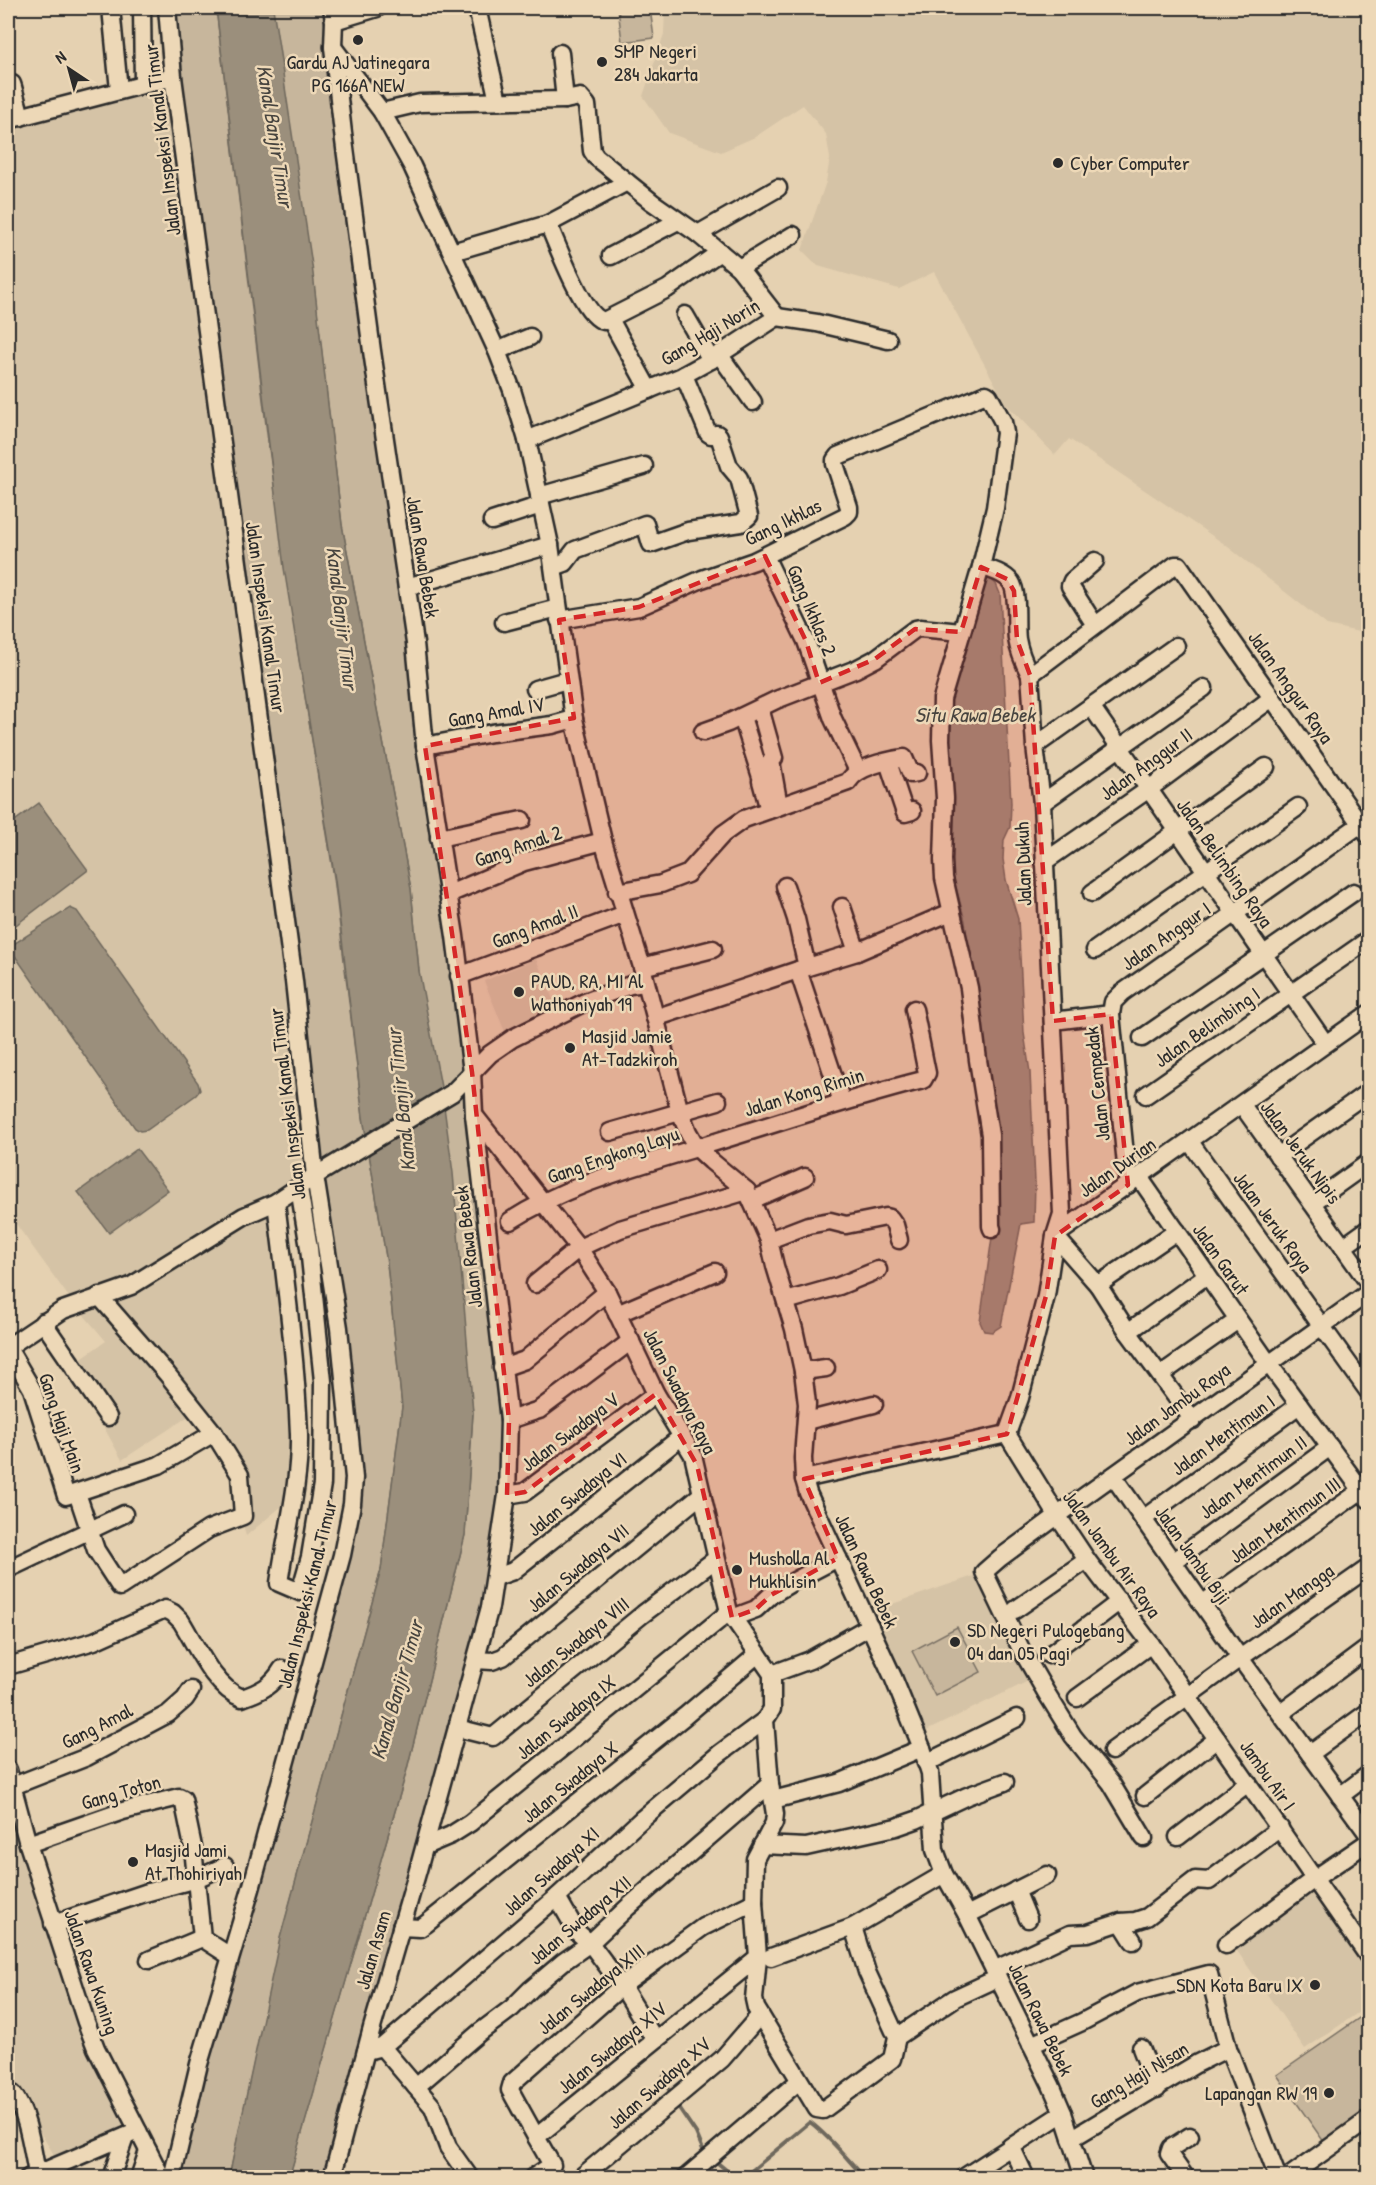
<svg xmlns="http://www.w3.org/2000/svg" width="1376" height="2185" font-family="'Patrick Hand',sans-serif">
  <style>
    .built { fill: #d5c3a6 }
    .green { fill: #c7b69c; stroke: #797064; stroke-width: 1.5 }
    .water { fill: #9b8f7c; stroke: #6e675c; stroke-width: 1.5 }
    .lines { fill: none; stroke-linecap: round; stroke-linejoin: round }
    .stream { stroke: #6e675c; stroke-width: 4 }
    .minor-casing { stroke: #2b2b2b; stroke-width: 21 }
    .minor { stroke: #edd8b7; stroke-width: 16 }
    .marked { fill: #d62828; fill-opacity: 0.2; stroke: #d62828; stroke-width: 4.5; stroke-dasharray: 12 8; stroke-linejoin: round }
    .poi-dot { fill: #2b2b2b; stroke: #edd8b7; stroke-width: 2 }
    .labels { text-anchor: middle; stroke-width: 5; stroke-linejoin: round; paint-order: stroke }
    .poi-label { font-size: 20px; fill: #2b2b2b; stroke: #edd8b7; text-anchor: start }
    .street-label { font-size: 20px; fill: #2b2b2b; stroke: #edd8b7 }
    .water-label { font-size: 21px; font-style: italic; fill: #47443f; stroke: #edd8b7 }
  </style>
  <rect width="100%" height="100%" fill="#e5d1b1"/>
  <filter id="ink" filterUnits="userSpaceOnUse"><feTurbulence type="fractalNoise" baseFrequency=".0167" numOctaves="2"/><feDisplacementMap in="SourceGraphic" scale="12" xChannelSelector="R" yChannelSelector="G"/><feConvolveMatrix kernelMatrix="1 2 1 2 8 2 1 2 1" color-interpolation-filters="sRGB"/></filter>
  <g filter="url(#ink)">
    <g class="built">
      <polygon points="665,8 1368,8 1368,634 1327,625 1223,543 1069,439 1055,455 1006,404 934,272 899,289 818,266 802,250 826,182 830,158 826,134 803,105 755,137 721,152 669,133 643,96 664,34"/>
      <polygon points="171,86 315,1176 276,1202 295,1385 294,1496 246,1536 228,1465 195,1412 122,1460 70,1366 106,1341 71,1300 8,1213 8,126"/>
      <polygon points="536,959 555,1004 505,1032 484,981"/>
      <polygon points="985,1572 1043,1674 924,1732 872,1611"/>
      <polygon points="8,1775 128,2125 58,2161 8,2081"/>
      <polygon points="1314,1884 1368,1964 1368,2006 1305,2049 1233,1945"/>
    </g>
    <g class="green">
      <polygon points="167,8 216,8 268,442 297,646 334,878 363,1117 387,1263 402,1407 381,1570 282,1932 229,2178 172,2177 353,1500"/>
      <polygon points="272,8 332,8 509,1420 496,1577 332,2178 289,2177 406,1773 465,1535 473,1413 419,971 411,889 342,525 313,277"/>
      <polygon points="618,8 650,8 654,38 622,42"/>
      <polygon points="957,1627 981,1672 935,1696 912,1651"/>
      <polygon points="1368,2012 1368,2111 1324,2142 1277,2075"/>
    </g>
    <g class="water">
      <polygon points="216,8 273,8 312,265 342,525 411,889 419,971 442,1092 453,1173 473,1413 465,1535 406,1773 289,2178 229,2177 280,1938 381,1570 402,1407 387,1263 363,1117 335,880 284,568"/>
      <polygon points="989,578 996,584 1000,594 1011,803 1010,827 1004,840 1003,859 1006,880 1018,919 1024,1033 1030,1072 1035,1182 1034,1222 1021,1224 1001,1326 992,1332 984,1331 980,1322 993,1230 979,1053 965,921 945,847 943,710 982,581"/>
      <polygon points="39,803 88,870 8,931 8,826"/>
      <polygon points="70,908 77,911 198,1083 200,1090 196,1095 147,1130 140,1131 135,1128 13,953 12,947 15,943"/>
      <polygon points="137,1149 168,1190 109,1233 78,1192"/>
    </g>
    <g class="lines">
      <g class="stream">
        <polyline points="663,2077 672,2096"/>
        <polyline points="677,2105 696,2133 704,2152"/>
        <polyline points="714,2160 736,2178"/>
        <path d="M743,2178l67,-56c21,16 37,37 55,56"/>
      </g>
      <g class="minor-casing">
        <g id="minor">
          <polyline points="111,8 119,90"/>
          <polyline points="142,8 143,84"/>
          <polyline points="167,8 173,77 294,981 315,1176 339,1328 354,1478 352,1504 342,1555 251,1889 199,2064 172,2178"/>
          <polyline points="332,8 334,21 333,47 343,133 372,351 415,643 425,746 455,936 472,1072 474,1114 509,1420 507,1495 503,1521 490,1607 418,1870 372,2028 332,2178"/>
          <polyline points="477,8 498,101"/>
          <polyline points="334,21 377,8"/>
          <polyline points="333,47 382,112 412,166 497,351 512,390 527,440 550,545 574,719 603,841 642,967 680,1112 688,1132 697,1148 711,1161 747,1191 769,1240 775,1266 794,1329 803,1371 807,1404 803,1458 804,1479 808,1493 893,1677 922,1748 930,1773 935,1850 944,1874 967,1915 1051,2085 1063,2113 1084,2178"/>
          <polyline points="560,53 565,100"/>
          <polyline points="8,83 12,84 13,87 21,117"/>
          <polyline points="382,112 420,103 565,100 580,97 587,105 592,151 596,157 652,202 698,234 739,268 777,317"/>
          <polyline points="8,120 173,77"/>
          <path d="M548,224c9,19 35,93 56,97l63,-32 53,-37"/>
          <polyline points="698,234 778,188"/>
          <polyline points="452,252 548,224 627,182"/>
          <polyline points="611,256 678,221"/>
          <polyline points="739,268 793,235"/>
          <polyline points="685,315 711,360"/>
          <polyline points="610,319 649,390"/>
          <polyline points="497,351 530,337"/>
          <polyline points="719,354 753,402"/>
          <polyline points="527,440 680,377 711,360 777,317 817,323 888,340"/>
          <polyline points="539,496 644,466"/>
          <polyline points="492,521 541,505"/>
          <polyline points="765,556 806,641 833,719 858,771"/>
          <polyline points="554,567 565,563 575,550 645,524 651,544 688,531 741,523 749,516 739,478 729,466 719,436 717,434 711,435 708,433 684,375"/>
          <polyline points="407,587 550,545"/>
          <polyline points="559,620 639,607 702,579 754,561 845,516 849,512 849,507 835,464 835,460 838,456 986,394 989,396 1003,422 1005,433 995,508 981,567"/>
          <polyline points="504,622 558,608"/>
          <polyline points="1095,625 1070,586 1072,581 1095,561"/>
          <polyline points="535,689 567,680"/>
          <polyline points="1091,706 1325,1043"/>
          <polyline points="760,708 774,758 771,761 779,806"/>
          <polyline points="742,717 762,780 761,781 769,810"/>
          <polyline points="703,732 728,723 776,700 856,669 875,659 915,629 920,628 961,632"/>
          <polyline points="425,746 492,733 552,725 574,719"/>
          <polyline points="1035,746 1176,646"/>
          <polyline points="888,762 905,813 912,811"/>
          <polyline points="1042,803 1204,688"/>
          <polyline points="439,838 522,820"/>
          <polyline points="1044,862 1149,789 1272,698"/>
          <polyline points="785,886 796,919 807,967"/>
          <path d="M617,892l44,-8 26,-10 36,-40 21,-15 104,-37c9,-16 39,-21 56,-24l7,16 6,-1"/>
          <polyline points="1092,893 1266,767"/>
          <polyline points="449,894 524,862 603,841"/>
          <polyline points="842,907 857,952"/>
          <polyline points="1095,950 1298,807"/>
          <polyline points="642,967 713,949"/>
          <polyline points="798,970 842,1102"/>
          <polyline points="459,976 625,914"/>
          <polyline points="1111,1014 1128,1185"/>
          <polyline points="655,1018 798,970 857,952 951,912"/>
          <polyline points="1053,1021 1111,1014 1113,1002 1122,993 1361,824"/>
          <polyline points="1142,1038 1354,892"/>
          <polyline points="1146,1095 1368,940"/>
          <polyline points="1242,1105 1368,1282"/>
          <polyline points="474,1115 579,1248 607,1292 656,1394 693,1455 729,1612 772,1674 772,1709 765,1720 770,1784 775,1814 774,1823 755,1859 754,1902 758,1957 754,1999 756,2008 817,2109 823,2110 892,2059 897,2037 955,1998 998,1978"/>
          <polyline points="610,1132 718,1101"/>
          <polyline points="1190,1142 1368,1391"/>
          <polyline points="1278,1156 1368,1092"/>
          <polyline points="1139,1177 1269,1364 1368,1499"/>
          <polyline points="752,1200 805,1177"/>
          <path d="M276,1202c9,76 20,156 23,232 1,50 -13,100 -20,149l21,9 10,-35 12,-73 1,-103 -14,-133 -10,-60"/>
          <polyline points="1312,1203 1368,1163"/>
          <path d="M510,1221c58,-37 122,-53 186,-73 76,-23 151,-49 227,-68l4,-7 -13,-64"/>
          <path d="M992,1229l-1,-3 -1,-91 -12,-75 -9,-72 -25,-110 -1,-18 2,-62 -4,-58 1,-41 39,-132c10,2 24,7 30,15 8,12 4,43 6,57 2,13 7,24 13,36"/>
          <polyline points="769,1240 808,1225 830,1221 846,1225 886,1217 890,1218 895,1225 899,1240"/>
          <polyline points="1343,1247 1368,1229"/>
          <polyline points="535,1284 579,1248 620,1229 747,1191"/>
          <polyline points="1098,1285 1177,1231"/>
          <polyline points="786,1301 839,1286 878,1270"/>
          <polyline points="617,1314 715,1272"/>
          <polyline points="43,1322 108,1417"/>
          <polyline points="1128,1332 1207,1275"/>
          <polyline points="8,1347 63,1310 131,1286 244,1216 276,1202 315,1176 452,1093 490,1054 513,1038 585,1002 630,985 645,983"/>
          <polyline points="8,1348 32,1389 66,1496 159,1465 214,1433"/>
          <polyline points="502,1368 525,1360 607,1292"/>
          <polyline points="803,1371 826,1368"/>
          <polyline points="1160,1375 1238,1320"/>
          <polyline points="509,1420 539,1410 631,1341"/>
          <polyline points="1193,1420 1128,1332 1098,1285 1055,1236 1062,1214 1042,803 1035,746 1030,675 1175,565 1179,565 1368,835"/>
          <polyline points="806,1421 874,1404"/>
          <polyline points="1007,1434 1057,1515 1087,1560 1151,1644 1368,1956"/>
          <polyline points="1007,1434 1020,1398 1046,1296 1055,1236 1368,1014"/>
          <polyline points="1113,1476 1240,1658 1368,1834"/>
          <polyline points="804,1479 1007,1434"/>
          <polyline points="77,1493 96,1550 120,1587 209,1529 243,1516 240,1475 214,1433 167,1374 99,1296"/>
          <polyline points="507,1495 525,1492 656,1394"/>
          <polyline points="1143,1519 1299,1405"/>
          <polyline points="1173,1562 1330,1447"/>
          <polyline points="8,1569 124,1514"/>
          <polyline points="496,1577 513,1571 681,1437"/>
          <polyline points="1202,1604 1362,1490"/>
          <polyline points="1015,1610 1087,1560"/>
          <polyline points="732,1618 756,1609 771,1595 796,1580 838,1558"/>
          <polyline points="1049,1655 1120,1601"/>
          <polyline points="476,1660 492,1661 503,1657 702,1494"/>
          <path d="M8,1666l86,-25 71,-32 8,4 8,8c15,24 33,67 61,77 18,-6 30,-12 40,-29"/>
          <polyline points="772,1674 810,1660 870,1626"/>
          <polyline points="1077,1698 1151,1644"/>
          <polyline points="1281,1713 1368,1648"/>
          <polyline points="457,1728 493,1737 643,1614 716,1559"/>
          <polyline points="1112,1751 1240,1658 1368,1568"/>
          <polyline points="1310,1754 1368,1712"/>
          <polyline points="926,1763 1017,1718"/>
          <polyline points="8,1770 28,1844 86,2022 96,2048 162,2178"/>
          <polyline points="13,1786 87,1757 168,1714 185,1699 191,1690"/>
          <polyline points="1145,1796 1217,1739"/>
          <polyline points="1340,1796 1368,1775"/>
          <polyline points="773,1800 839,1783 922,1748"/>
          <polyline points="1178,1837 1248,1783"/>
          <polyline points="1144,1838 1111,1783 1073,1736 1047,1694 1021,1649 984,1572 1000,1558 1061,1513 1368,1293"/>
          <polyline points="28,1844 123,1811 179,1797 183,1799 193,1847 196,1879 145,1893 53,1924"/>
          <polyline points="762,1845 806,1847 896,1827 916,1820 967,1796 1005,1782"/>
          <polyline points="425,1846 451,1835 470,1823 729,1612"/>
          <polyline points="225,1866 196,1879 202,1938 230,1956"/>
          <polyline points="1016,1890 1028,1919"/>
          <polyline points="557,1897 577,1932 590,1943 622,1986 655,2040"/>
          <polyline points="967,1915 1047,1875"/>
          <polyline points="1121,1922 1133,1941"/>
          <polyline points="401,1927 420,1928 426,1924 685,1716 758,1654"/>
          <polyline points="853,1927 867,1972 894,2031"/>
          <polyline points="1226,1945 1314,1879 1368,1842"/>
          <polyline points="771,1957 853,1927 944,1874"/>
          <polyline points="149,1960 202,1938"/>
          <polyline points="994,1970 1070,1934 1088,1933 1121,1922 1135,1921 1147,1917 1195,1880 1209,1881 1280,1828"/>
          <polyline points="1031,2045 1082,2022 1137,1993 1209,1974 1228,2048 1278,2178"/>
          <polyline points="382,2047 433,2107 448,2147 470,2178"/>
          <polyline points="1141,2048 1157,2089"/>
          <polyline points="366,2051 382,2047 557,1897 643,1818 719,1754 765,1720"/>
          <polyline points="416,2087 480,2032 512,2008 531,1989 563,1962 590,1943 628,1907 770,1784"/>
          <path d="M8,2097l5,-3c15,19 19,55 24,79"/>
          <polyline points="536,2137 510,2090 512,2083 622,1986 703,1927 754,1902"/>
          <polyline points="1071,2139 1196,2064 1228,2048"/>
          <polyline points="1011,2146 1026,2178"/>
          <polyline points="28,2178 138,2131"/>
          <polyline points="111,2178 125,2137"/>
          <polyline points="139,2178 148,2151"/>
          <polyline points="532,2178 552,2165 536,2137 540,2134 758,1957"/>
          <polyline points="580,2178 722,2059 760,2015"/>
          <polyline points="685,2178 799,2081"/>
          <polyline points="963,2178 1063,2113"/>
          <polyline points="1186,2178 1169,2154 1171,2148 1190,2136"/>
          <polyline points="1287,2178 1368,2120"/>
        </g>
      </g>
      <use href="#minor" class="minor"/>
    </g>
  </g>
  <path class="marked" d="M765,556l41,85 13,42 56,-24 40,-30 46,3 20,-65 26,12 7,12 3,49 13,35 23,346 58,-7 17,171 -73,51 -9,60 -39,138 -203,45 34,79 -67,37 -15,14 -24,9 -35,-153 -41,-71 -131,98 -18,3 2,-75 -37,-348 -47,-326 149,-28 -15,-98 80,-13z"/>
  <g class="poi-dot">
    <circle cx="358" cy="40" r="6"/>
    <circle cx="602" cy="62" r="6"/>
    <circle cx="1058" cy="163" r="6"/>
    <circle cx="519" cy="992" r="6"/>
    <circle cx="570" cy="1048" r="6"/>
    <circle cx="737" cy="1570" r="6"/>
    <circle cx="955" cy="1642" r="6"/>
    <circle cx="133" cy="1862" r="6"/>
    <circle cx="1315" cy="1985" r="6"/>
    <circle cx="1329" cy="2093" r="6"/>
  </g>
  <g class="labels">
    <g class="poi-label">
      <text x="614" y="58">SMP Negeri<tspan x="614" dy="23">284 Jakarta</tspan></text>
      <text x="358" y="69" text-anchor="middle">Gardu AJ Jatinegara<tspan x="358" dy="23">PG 166A NEW</tspan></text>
      <text x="1070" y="170">Cyber Computer</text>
      <text x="531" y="988">PAUD, RA, MI Al<tspan x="531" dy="23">Wathoniyah 19</tspan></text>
      <text x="582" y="1043">Masjid Jamie<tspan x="582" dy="23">At-Tadzkiroh</tspan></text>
      <text x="749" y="1565">Musholla Al<tspan x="749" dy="23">Mukhlisin</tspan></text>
      <text x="967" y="1637">SD Negeri Pulogebang<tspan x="967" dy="23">04 dan 05 Pagi</tspan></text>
      <text x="145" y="1857">Masjid Jami<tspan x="145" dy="23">At Thohiriyah</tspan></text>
      <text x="1303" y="1992" text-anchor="end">SDN Kota Baru IX</text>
      <text x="1317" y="2100" text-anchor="end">Lapangan RW 19</text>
    </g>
    <g class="street-label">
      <text transform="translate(162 140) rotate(-97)" y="7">Jalan Inspeksi Kanal Timur</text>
      <text transform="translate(710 332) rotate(-31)" y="7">Gang Haji Norin</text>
      <text transform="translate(783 522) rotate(-26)" y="7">Gang Ikhlas</text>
      <text transform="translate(423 557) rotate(81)" y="7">Jalan Rawa Bebek</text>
      <text transform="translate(812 610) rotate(67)" y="7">Gang Ikhlas 2</text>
      <text transform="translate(266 617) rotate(82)" y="7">Jalan Inspeksi Kanal Timur</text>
      <text transform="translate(1291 687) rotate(55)" y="7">Jalan Anggur Raya</text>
      <text transform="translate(496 712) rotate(-10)" y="7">Gang Amal IV</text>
      <text transform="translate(1146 764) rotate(-36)" y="7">Jalan Anggur II</text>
      <text transform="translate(518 846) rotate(-19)" y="7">Gang Amal 2</text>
      <text transform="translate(1225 863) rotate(55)" y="7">Jalan Belimbing Raya</text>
      <text transform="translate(1023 864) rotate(-92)" y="7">Jalan Dukuh</text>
      <text transform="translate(535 926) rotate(-21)" y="7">Gang Amal II</text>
      <text transform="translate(1166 936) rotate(-35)" y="7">Jalan Anggur I</text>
      <text transform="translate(1207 1027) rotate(-35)" y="7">Jalan Belimbing I</text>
      <text transform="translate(1097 1084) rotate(-96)" y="7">Jalan Cempedak</text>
      <text transform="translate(804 1092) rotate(-17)" y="7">Jalan Kong Rimin</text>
      <text transform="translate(287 1104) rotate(-97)" y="7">Jalan Inspeksi Kanal Timur</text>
      <text transform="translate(1301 1152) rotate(54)" y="7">Jalan Jeruk Nipis</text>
      <text transform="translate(613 1155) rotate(-19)" y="7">Gang Engkong Layu</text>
      <text transform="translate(1117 1167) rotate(-35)" y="7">Jalan Durian</text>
      <text transform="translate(1273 1222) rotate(54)" y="7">Jalan Jeruk Raya</text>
      <text transform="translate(468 1247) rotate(-97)" y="7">Jalan Rawa Bebek</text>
      <text transform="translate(1221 1259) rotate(55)" y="7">Jalan Garut</text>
      <text transform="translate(680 1391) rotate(63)" y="7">Jalan Swadaya Raya</text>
      <text transform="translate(1177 1404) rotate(-36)" y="7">Jalan Jambu Raya</text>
      <text transform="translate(62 1423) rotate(71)" y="7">Gang Haji Main</text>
      <text transform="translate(570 1432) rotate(-37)" y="7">Jalan Swadaya V</text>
      <text transform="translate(1223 1435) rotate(-36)" y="7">Jalan Mentimun I</text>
      <text transform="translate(1253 1477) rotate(-36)" y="7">Jalan Mentimun II</text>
      <text transform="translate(577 1494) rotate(-39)" y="7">Jalan Swadaya VI</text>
      <text transform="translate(1285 1520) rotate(-36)" y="7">Jalan Mentimun III</text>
      <text transform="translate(1112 1554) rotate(54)" y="7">Jalan Jambu Air Raya</text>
      <text transform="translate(1193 1555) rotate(55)" y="7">Jalan Jambu Biji</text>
      <text transform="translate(578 1568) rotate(-40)" y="7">Jalan Swadaya VII</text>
      <text transform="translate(867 1571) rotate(65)" y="7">Jalan Rawa Bebek</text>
      <text transform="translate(307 1594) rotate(-76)" y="7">Jalan Inspeksi Kanal Timur</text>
      <text transform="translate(1292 1596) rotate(-35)" y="7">Jalan Mangga</text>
      <text transform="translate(576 1642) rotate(-39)" y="7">Jalan Swadaya VIII</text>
      <text transform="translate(566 1717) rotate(-39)" y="7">Jalan Swadaya IX</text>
      <text transform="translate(97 1726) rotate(-27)" y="7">Gang Amal</text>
      <text transform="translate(1268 1775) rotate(55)" y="7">Jambu Air I</text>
      <text transform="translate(570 1782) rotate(-39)" y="7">Jalan Swadaya X</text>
      <text transform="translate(121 1792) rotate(-16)" y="7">Gang Toton</text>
      <text transform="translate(551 1871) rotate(-42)" y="7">Jalan Swadaya XI</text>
      <text transform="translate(580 1920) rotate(-40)" y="7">Jalan Swadaya XII</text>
      <text transform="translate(373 1950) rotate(-74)" y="7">Jalan Asam</text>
      <text transform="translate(92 1972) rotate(71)" y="7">Jalan Rawa Kuning</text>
      <text transform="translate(591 1989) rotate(-39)" y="7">Jalan Swadaya XIII</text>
      <text transform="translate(1041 2019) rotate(64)" y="7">Jalan Rawa Bebek</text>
      <text transform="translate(612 2048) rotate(-39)" y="7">Jalan Swadaya XIV</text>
      <text transform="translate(1139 2075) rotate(-31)" y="7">Gang Haji Nisan</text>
      <text transform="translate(659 2083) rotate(-41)" y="7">Jalan Swadaya XV</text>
    </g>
    <g class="water-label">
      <text transform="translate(275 136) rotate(81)" y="7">Kanal Banjir Timur</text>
      <text transform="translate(342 618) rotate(83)" y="7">Kanal Banjir Timur</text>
      <text x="975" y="722">Situ Rawa Bebek</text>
      <text transform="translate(401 1100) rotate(-96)" y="7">Kanal Banjir Timur</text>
      <text transform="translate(397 1690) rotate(-74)" y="7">Kanal Banjir Timur</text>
    </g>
  </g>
  <rect width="1376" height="2185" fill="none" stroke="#edd8b7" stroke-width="30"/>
  <rect x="15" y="15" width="1346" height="2155" fill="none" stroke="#2b2b2b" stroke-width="2" filter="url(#ink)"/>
  <g transform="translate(69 69) rotate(324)" stroke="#edd8b7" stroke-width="4.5" paint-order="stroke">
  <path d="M0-4.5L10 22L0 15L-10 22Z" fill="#2b2b2b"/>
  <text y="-9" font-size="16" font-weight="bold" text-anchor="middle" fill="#2b2b2b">N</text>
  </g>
</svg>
